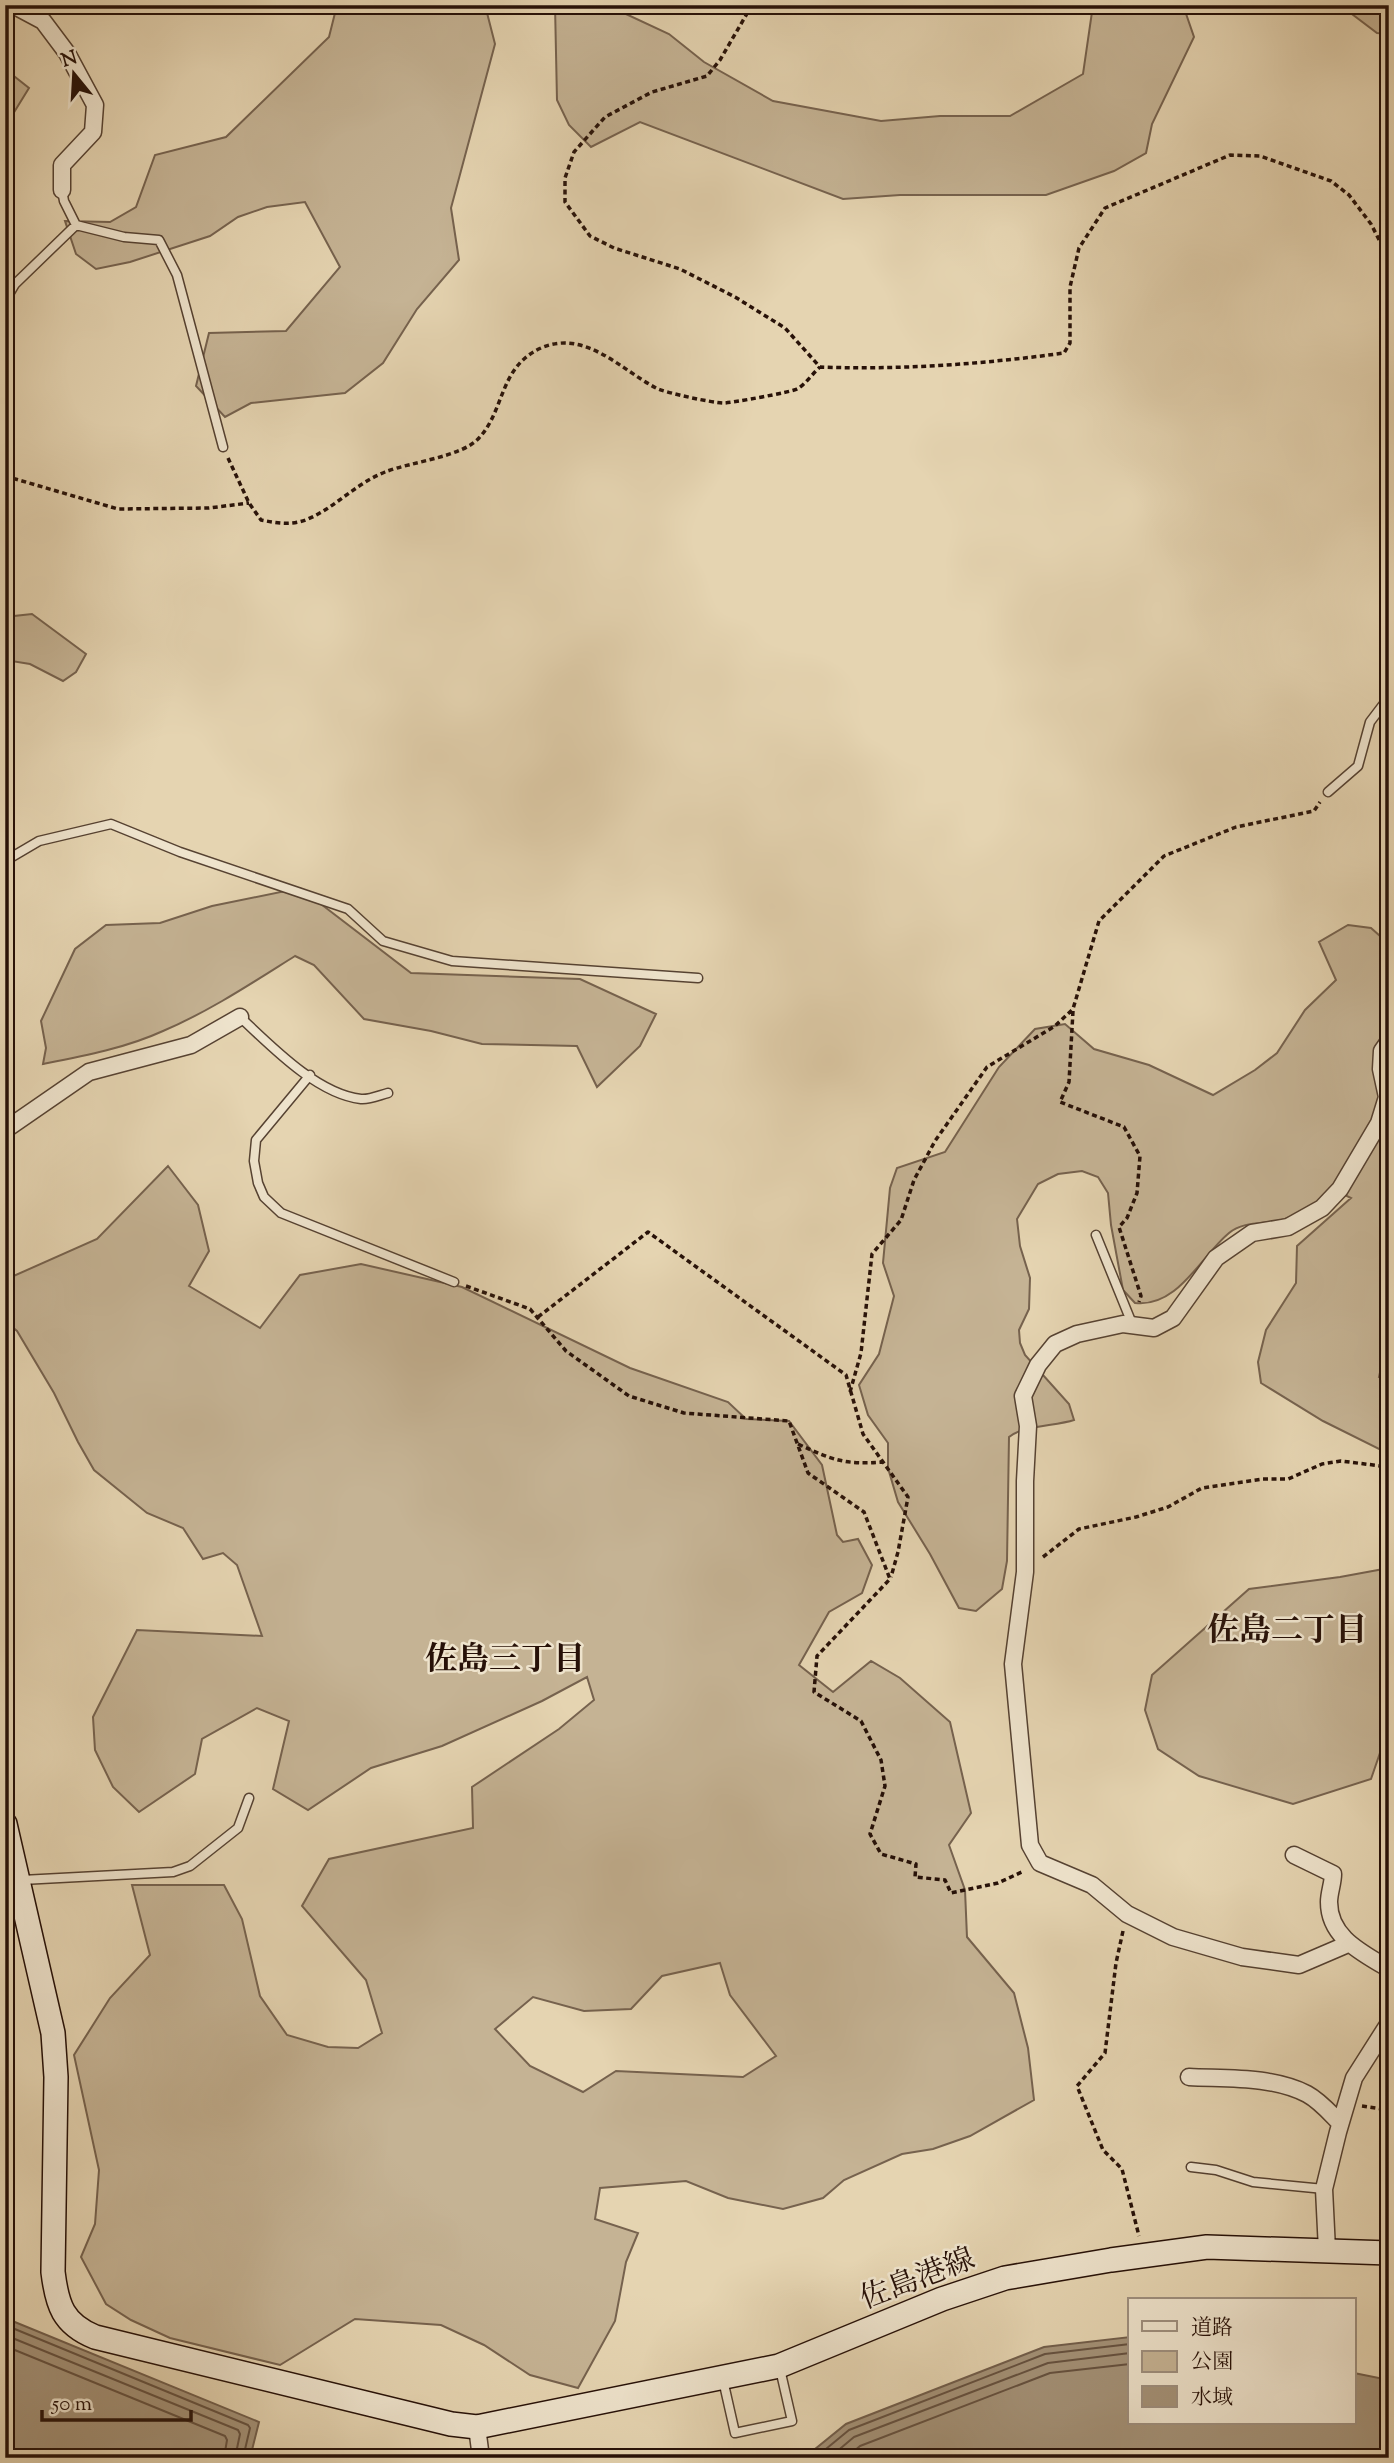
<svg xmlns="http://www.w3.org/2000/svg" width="1394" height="2463" font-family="'Sorts Mill Goudy','Noto Serif JP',serif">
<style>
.green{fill:#c5b394;stroke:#76624e;stroke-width:2;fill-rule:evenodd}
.water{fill:#a49278;stroke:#725e4b;stroke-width:2}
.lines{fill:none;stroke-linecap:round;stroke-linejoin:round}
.shore{stroke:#665240;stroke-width:2}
.lane-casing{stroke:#564232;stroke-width:11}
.street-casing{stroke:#564232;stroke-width:19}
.secondary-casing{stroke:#271108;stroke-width:26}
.path{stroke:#271108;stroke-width:3.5;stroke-dasharray:5 3.5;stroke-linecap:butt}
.lane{stroke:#eee3cc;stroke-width:8}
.street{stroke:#eee3cc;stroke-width:16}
.secondary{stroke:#eee3cc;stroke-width:23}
.labels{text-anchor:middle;stroke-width:5;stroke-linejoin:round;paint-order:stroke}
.street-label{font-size:30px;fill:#271108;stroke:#eee3cc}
.neighbourhood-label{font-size:32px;font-weight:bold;fill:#271108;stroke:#eee3cc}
</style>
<rect width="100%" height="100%" fill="#e5d4b1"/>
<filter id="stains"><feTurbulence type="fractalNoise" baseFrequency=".00286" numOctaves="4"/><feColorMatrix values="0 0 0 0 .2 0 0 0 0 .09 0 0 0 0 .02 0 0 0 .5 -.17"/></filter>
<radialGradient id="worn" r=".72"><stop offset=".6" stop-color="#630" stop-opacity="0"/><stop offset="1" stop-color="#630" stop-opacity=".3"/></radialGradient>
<path class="green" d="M337 5H485L495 44 451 208 459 260 417 309 383 363 345 393 251 403 225 417 196 386 209 333 286 331 340 267 305 202 267 207 238 217 210 236 130 262 96 269 76 254 65 221 110 222 136 207 155 155 226 137 329 37Z
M555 5H576L626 14 669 34 704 62 773 101 881 121 940 116H1010L1083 74 1093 5H1183L1194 37 1152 124 1146 153 1114 171 1046 195H900L843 199 640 122 591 147 569 125 557 100Z
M1340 5H1389V34L1377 33Z
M5 69 29 88 5 127Z
M32 614 86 654 76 672 63 681 30 664 5 660V617Z
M300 888 411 973 580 979 656 1014 640 1046 597 1087 577 1046 482 1044 431 1031 364 1019 314 965 295 956C252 983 210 1011 163 1031 126 1048 84 1056 43 1064L46 1048 41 1021 75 949 106 925 160 923 212 906Z
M1348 925 1371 928 1389 944V1331L1379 1377 1389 1380V1454L1323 1421 1261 1383 1258 1362 1266 1330 1296 1283 1297 1246 1351 1198 1339 1192C1321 1201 1301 1215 1281 1220 1265 1224 1243 1221 1229 1233 1201 1256 1178 1308 1135 1303L1123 1290 1111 1225 1108 1193 1098 1177 1082 1171 1058 1174 1038 1184 1017 1219 1020 1246 1030 1278 1029 1309 1019 1330 1020 1343 1025 1355 1069 1404 1074 1420C1056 1426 1021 1426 1009 1437L1007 1561 1002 1589 976 1611 959 1608 930 1554 898 1502 888 1468V1443L868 1415 859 1385 879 1354 894 1296 883 1263 890 1188 897 1168 945 1152 999 1067 1035 1029 1065 1024 1094 1049 1149 1065 1213 1095 1255 1070 1277 1053 1305 1010 1336 980 1319 942Z
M168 1166 198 1205 209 1251 189 1286 260 1328 300 1275 361 1264 462 1287 630 1368 728 1402 746 1419 789 1421 822 1465 837 1535 843 1542 858 1539 872 1565 862 1593 829 1612 799 1665 833 1692 871 1661 900 1678 950 1722 971 1813 949 1845 965 1890 967 1937 1014 1993 1028 2048 1034 2100 970 2136 933 2149 902 2154 844 2180 823 2198 783 2209 728 2198 686 2181 600 2188 595 2219 638 2233 626 2262 615 2321 578 2388 530 2375 484 2345 441 2325 355 2319 280 2365 170 2338 131 2320 106 2304 81 2257 95 2224 99 2170 74 2055 110 1998 150 1955 132 1885H224L242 1919 260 1996 287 2035 328 2047 358 2048 382 2033 366 1980 302 1906 329 1859 473 1828 472 1787 559 1729 594 1700 587 1677 542 1701 442 1746 371 1768 308 1810 273 1789 289 1721 257 1708 202 1739 195 1774 139 1812 113 1787 95 1750 93 1717 137 1630 262 1636 237 1565 223 1553 203 1559 183 1528 147 1513 94 1470 78 1442 54 1393 17 1331 5 1321V1274L9 1278 97 1239ZM720 1963 730 1995 776 2056 743 2077 616 2071 583 2092 530 2066 495 2029 533 1997 584 2011 631 2009 662 1976Z
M1389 1568V1747L1381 1750 1371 1779 1293 1804 1199 1776 1158 1749 1145 1710 1152 1675 1249 1589 1340 1577Z"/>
<path class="water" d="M5 2318 259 2422 250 2458H5Z
M1130 2337V2423H1354V2373L1389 2380V2458H804L846 2424 1044 2347Z"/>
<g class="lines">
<path class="shore" d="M5 2325 248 2425 250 2428 243 2458
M5 2335 238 2430 240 2434 235 2458
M5 2346 225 2436 227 2440 224 2458
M815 2458 849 2430 1045 2354 1130 2344
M829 2458 854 2437 1048 2363 1130 2353
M846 2458 860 2446 1050 2373 1130 2364"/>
<defs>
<path id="lane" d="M62 190 64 201 76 225 124 237 159 240 177 275 223 447
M5 301 15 284 76 225
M1328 792 1358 766 1370 722 1389 697
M5 861 39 841 111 824 180 852 348 909 383 941 452 961 698 978
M240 1017C271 1046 317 1094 361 1099 369 1100 380 1095 388 1093
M310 1075 256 1140 254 1161 258 1183 264 1197 281 1213 454 1282
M1096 1235 1133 1326
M22 1880 173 1872 190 1866 238 1828 249 1798
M1191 2167 1216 2170 1253 2182 1324 2189
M723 2380 735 2433 792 2421 780 2369"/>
<path id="street" d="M13 5 43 21 67 53 95 105 93 132 62 165V190
M5 1130 89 1072 191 1045 240 1017
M1294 1855 1333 1874C1333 1883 1329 1893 1329 1902 1329 1938 1363 1953 1389 1969
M1348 1944 1299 1965 1242 1957 1173 1937 1127 1914 1092 1885 1040 1863 1030 1845 1013 1664 1025 1572V1481L1028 1426 1023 1396 1038 1365 1055 1344 1077 1334 1123 1324 1154 1328 1173 1318 1216 1258 1252 1233 1288 1227 1322 1208 1340 1189 1379 1123 1387 1097 1381 1069 1382 1051 1389 1041
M1189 2077C1227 2079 1272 2076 1307 2094 1320 2101 1330 2113 1340 2123
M1327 2250 1324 2189 1338 2132 1354 2078 1389 2023
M477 2427 481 2458"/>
<path id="secondary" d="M5 1824 53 2033 56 2077 53 2272C57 2305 63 2324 95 2337L451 2424 477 2427 779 2366 942 2299 1005 2278 1111 2260 1207 2247 1389 2253"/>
</defs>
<use href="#lane" class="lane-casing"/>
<use href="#street" class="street-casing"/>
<use href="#secondary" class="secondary-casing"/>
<path class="path" d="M752 5 720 60 707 76 652 92 605 117 574 152 565 178V202L590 236 614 248 680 269 735 297 785 328 820 367C901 370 984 364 1064 353L1070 343V287L1079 248 1105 208 1230 155 1260 156 1331 181 1349 195 1371 224 1389 259
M228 458 249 503 261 520C277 523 292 526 308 519 336 507 355 484 385 472 410 462 462 457 479 438 505 410 499 367 541 348 585 329 620 369 656 388 666 393 713 403 724 403 731 403 792 392 797 389 805 385 813 373 820 367
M5 476 118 509 209 508 249 503
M1073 1011 1069 1082 1060 1102 1124 1127 1140 1156 1137 1193 1127 1218 1119 1227 1141 1296 1139 1302
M466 1286 530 1309 566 1351 629 1396 684 1413 789 1421 808 1473 864 1512 890 1579 817 1656 814 1692 861 1721 881 1760 885 1786 870 1834 881 1854 916 1864 915 1877 945 1880 951 1893 998 1883 1024 1871
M538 1317 648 1232 846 1375 863 1434 908 1497 898 1552 891 1577
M850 1392 861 1353 872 1254 901 1220 914 1180 935 1141 987 1067 1055 1026 1073 1009 1099 921 1164 856 1236 827 1314 811 1320 802
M798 1444C832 1460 845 1465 883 1462
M1043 1557 1079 1529 1136 1517 1168 1507 1202 1488 1263 1479H1288L1322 1464 1341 1461 1389 1467
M1123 1931 1116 1963 1105 2053 1077 2086 1103 2150 1122 2169 1139 2236
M1362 2106 1389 2110"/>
<use href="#lane" class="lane"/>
<use href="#street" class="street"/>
<use href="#secondary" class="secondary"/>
</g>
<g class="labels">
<g class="street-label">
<text transform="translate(917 2278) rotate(-21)" y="10">佐島港線</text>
</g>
<g class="neighbourhood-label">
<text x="1287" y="1640">佐島二丁目</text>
<text x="505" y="1669">佐島三丁目</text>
</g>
</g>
<rect width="1394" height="2463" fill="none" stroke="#e5d4b1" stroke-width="28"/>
<rect x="7" y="7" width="1380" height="2449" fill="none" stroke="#271108" stroke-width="3.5"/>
<rect x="14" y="14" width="1366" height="2435" fill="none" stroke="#271108" stroke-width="2"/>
<rect x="1128" y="2298" width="228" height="126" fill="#eee3cc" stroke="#9e8f7e" stroke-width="2"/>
<rect x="1142" y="2321" width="35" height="10" fill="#eee3cc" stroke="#9e8f7e" stroke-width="2"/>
<text x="1191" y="2334" font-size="21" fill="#271108">道路</text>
<rect x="1142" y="2351" width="35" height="21" fill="#c5b394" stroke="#9e8f7e" stroke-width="2"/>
<text x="1191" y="2368" font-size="21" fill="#271108">公園</text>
<rect x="1142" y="2386" width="35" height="21" fill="#a49278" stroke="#9e8f7e" stroke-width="2"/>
<text x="1191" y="2404" font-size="21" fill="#271108">水域</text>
<g transform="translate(74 74) rotate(342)" stroke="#eee3cc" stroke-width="5" paint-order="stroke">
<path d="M0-5L12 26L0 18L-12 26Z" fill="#271108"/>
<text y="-10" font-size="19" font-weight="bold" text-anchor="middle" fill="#271108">N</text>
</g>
<path d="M42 2410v10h149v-10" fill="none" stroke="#271108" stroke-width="3.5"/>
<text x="52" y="2410" font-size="21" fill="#271108" stroke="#eee3cc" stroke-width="5" paint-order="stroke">50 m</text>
<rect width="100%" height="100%" filter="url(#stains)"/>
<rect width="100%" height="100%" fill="url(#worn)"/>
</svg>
